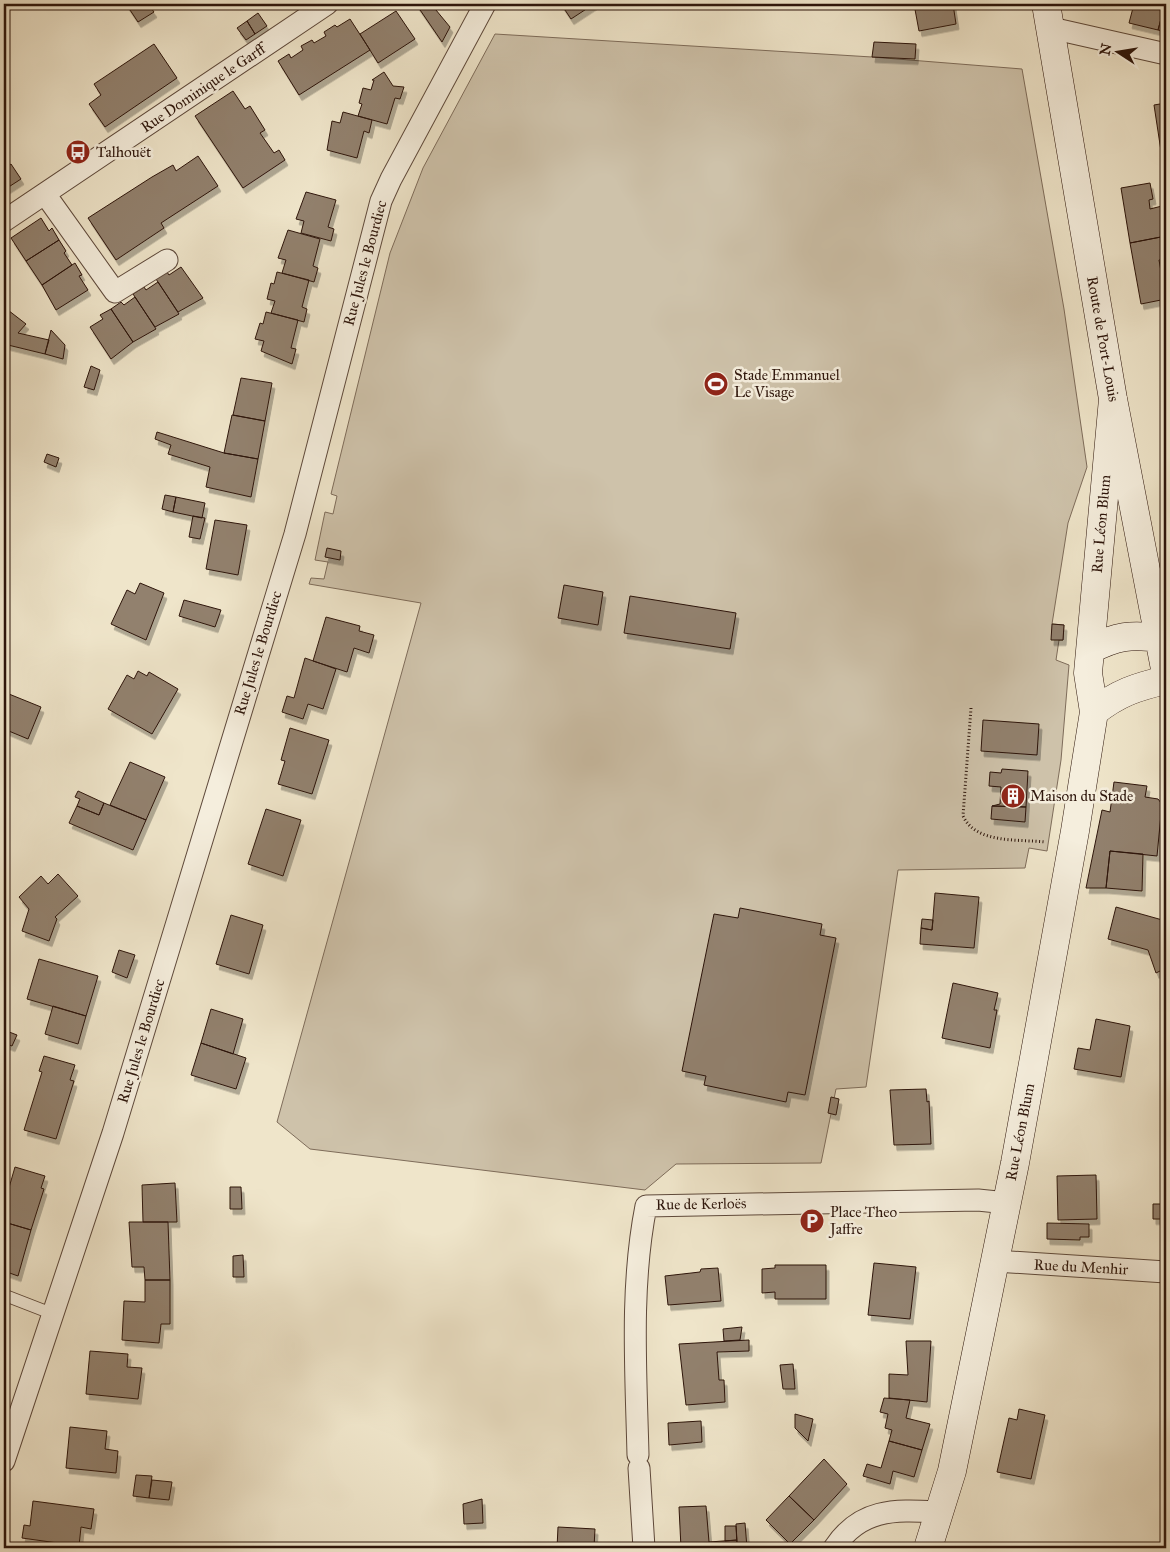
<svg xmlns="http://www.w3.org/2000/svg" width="1170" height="1552" font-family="'IM FELL Great Primer',serif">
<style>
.green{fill:#cec2aa;stroke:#7e6c5a}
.building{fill:#92816e;stroke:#2d150b;filter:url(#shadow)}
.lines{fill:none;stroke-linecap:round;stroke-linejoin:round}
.lane-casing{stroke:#5e493b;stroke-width:13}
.street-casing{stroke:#5e493b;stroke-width:23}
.secondary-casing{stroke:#2d150b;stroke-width:29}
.path{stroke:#2d150b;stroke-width:3;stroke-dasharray:1 2.5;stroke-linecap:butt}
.lane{stroke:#f5eedd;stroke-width:11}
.street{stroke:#f5eedd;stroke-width:21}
.secondary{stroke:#f5eedd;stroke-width:28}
.labels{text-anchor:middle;stroke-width:5;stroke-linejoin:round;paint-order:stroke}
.street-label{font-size:15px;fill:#2d150b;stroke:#f5eedd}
.poi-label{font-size:15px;fill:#2d150b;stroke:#f5eedd;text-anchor:start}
</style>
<defs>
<filter id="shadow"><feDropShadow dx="3" dy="5.5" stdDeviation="0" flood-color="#0004"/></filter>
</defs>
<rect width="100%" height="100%" fill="#efe5ca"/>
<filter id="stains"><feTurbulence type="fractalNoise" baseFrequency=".004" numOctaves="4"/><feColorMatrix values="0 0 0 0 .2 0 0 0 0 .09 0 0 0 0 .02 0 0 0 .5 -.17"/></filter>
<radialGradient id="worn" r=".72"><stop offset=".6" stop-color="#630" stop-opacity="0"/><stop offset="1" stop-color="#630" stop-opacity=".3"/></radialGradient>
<path class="green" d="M495 34 872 57 1022 69 1064 309 1087 467 1068 523 1052 624 1064 625 1063 640H1059L1056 660 1069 665 1061 760 1047 851 1029 848 1025 868 898 870 866 1087 836 1089 821 1163 676 1164 645 1190 310 1149 277 1122 421 603 309 584 311 578 324 579 328 562 315 560 325 512 333 514 337 496 331 494 390 253 423 168Z"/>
<path class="building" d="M126 4H148L154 12 138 22Z
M416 4H431L450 27 442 42Z
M561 4H594L571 19Z
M914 4H953L956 24 919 31Z
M1134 4H1165L1158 30 1129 23Z
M1165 4H1166V32L1158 30Z
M396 11 415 39 378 63 360 34Z
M258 13 267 26 255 34 247 21Z
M350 19 370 50 299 95 278 61 289 54 291 58 303 50 301 46 312 40 314 43 326 36 324 32 335 25 337 27Z
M247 21 255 34 246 40 237 28Z
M874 42 916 44 915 59 872 57Z
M154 44 177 78 105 127 89 104 101 95 94 84Z
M384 72 393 86 404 87 400 99 395 98 387 124 358 116 362 104 359 103 363 88 371 90 374 80H372Z
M233 91 245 109 250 106 265 130 260 133 274 153 279 150 285 160 243 188 195 116Z
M1166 103V150L1161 151 1154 105Z
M343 112 372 120 369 133 364 131 357 158 327 150 332 121 340 123Z
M198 156 218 186 161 223 164 228 116 260 88 218 152 177 173 165 176 171Z
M11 164 21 179 4 190V169Z
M1150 183 1153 199 1149 200 1150 209 1166 205V236L1130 243 1121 188Z
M306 192 336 200 328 227 334 229 331 241 301 233 304 221 296 219Z
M41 218 49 231 52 228 59 240 26 261 11 238Z
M288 230 320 239 313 266 318 268 314 282 282 273 286 260 278 258Z
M1166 236V259L1159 260 1166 299 1141 304 1130 243Z
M59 240 66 251 64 253 72 265 42 285 26 261Z
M75 263 82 275 79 276 88 290 56 310 42 285Z
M181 267 203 298 178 312 156 279 167 272 169 275Z
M277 272 309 280 302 307 307 309 304 322 271 313 275 301 267 299 271 283 274 284Z
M158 282 179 314 155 327 133 294 144 287 146 290Z
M135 297 156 329 133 342 111 309 121 302 124 305Z
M4 307 26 324 18 333 49 340 45 354 8 345 4 342Z
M111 309 133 342 111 359 90 327 103 319 100 315Z
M266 312 298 320 291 348 296 349 292 364 261 351 264 341 255 339 260 323 263 324Z
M51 330 65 345 63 359 45 354Z
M91 366 100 370 94 390 84 387Z
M241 378 272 383 265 421 233 415Z
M232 415 265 421 258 459 224 453Z
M157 432 224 453 258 459 251 497 206 487 210 467 168 454 171 445 155 439Z
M47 454 59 458 56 467 44 462Z
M165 495 176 497 173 512 162 509Z
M176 497 205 503 202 518 173 512Z
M193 516 205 518 200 539 189 537Z
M215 520 247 525 238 575 206 569Z
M327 548 341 551 340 560 325 557Z
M140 583 164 593 146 640 111 624 127 590 135 594Z
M564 585 603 592 598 625 558 618Z
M630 596 736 613 730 649 624 633Z
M184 600 221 610 215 627 179 616Z
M326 617 360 626 359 631 374 635 369 653 354 648 347 672 313 661Z
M1052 624 1064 625 1063 640H1051Z
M305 658 336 669 323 709 308 704 303 719 282 712 287 696 294 698Z
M138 671 147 676 149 672 178 689 152 734 108 709 127 675 134 679Z
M4 692 41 707 28 739 4 729Z
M983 720 1039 724 1037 755 981 751Z
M290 728 329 740 312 794 278 784 285 761 281 760Z
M130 762 165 777 146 820 110 805Z
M1002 769 1028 771 1026 807 992 806 1000 804 1001 787 989 786 990 772 1001 773Z
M1114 782 1147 786 1145 797 1158 799 1162 804 1157 856 1110 851 1106 888H1086L1102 810 1110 812Z
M78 791 104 803 99 815 77 806 80 799 75 797Z
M104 803 146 820 133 850 69 823 77 806 99 815Z
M992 806 1026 807 1025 822 991 819Z
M266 809 301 820 283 876 248 864Z
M1110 851 1143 854 1142 891 1106 888Z
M58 874 78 896 55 917 57 919 49 941 22 931 29 909 19 897 41 876 48 884Z
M935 893 979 897 974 948 920 944 921 928 932 930Z
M1116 907 1166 921V968L1156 973 1148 950 1108 939Z
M740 908 822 924 820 935 836 938 805 1095 788 1092 786 1102 704 1085 706 1076 682 1071 714 914 738 918Z
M231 915 263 925 249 974 216 964Z
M922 919 933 920 932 930 921 928Z
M119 950 135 955 127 978 112 972Z
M39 959 98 976 86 1016 27 999Z
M953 983 998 993 994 1010H997L990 1048 942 1038Z
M53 1006 86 1016 78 1044 45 1034Z
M211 1009 243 1019 233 1054 201 1043Z
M1096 1019 1130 1026 1121 1077 1074 1069 1078 1048 1090 1050Z
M4 1030 17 1035 12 1046 4 1043Z
M201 1043 246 1058 236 1089 191 1075Z
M44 1056 75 1065 70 1080 74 1081 56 1139 24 1130 42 1072 39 1071Z
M926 1089 927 1102 929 1101 931 1144 894 1145 890 1090Z
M831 1097 839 1099 836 1115 828 1113Z
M15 1167 45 1176 41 1188 44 1189 31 1230 4 1222V1197L6 1198Z
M1096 1175 1097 1219 1058 1220 1057 1176Z
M175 1183 177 1222H143L142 1185Z
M230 1187H241L242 1209H230Z
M1153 1204H1166V1219H1153Z
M4 1222 31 1230 18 1276 4 1271Z
M129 1222H168L170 1280H145L144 1267H132Z
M1047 1223 1089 1224V1237H1080V1240L1047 1239Z
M243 1255 244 1277H233V1256Z
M874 1263 916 1267 910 1319 868 1315Z
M775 1265H826V1299H775V1292L762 1293V1269L775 1268Z
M718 1268 721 1301 668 1305 665 1276 700 1272 701 1269Z
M145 1280H170V1324H161L159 1343 122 1340 124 1301 145 1302Z
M742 1327 740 1340 724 1341 723 1329Z
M749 1340V1351L717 1352 719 1380H724L725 1402 686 1405 679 1344Z
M906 1341H931L927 1402 889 1398V1374L908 1375Z
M90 1351 128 1354 127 1367 142 1368 138 1399 86 1394Z
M793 1364 795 1389H783L780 1365Z
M884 1398 910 1400 906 1418 930 1424 922 1450 889 1441 892 1430 885 1428 888 1414 880 1412Z
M1019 1409 1045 1415 1031 1479 997 1472 1009 1418 1017 1420Z
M795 1414 813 1419 808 1441 795 1428Z
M701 1421 702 1442 669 1445 668 1423Z
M70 1427 107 1431 105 1449 118 1451 116 1473 66 1468Z
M889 1441 922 1450 914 1477 893 1471 890 1484 863 1476 867 1464 881 1468Z
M824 1459 847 1484 814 1520 789 1496Z
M136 1475 152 1476 149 1498 133 1496Z
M152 1480 172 1482 169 1500 149 1498Z
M789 1496 814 1520 790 1544 766 1520Z
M482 1499 483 1523 464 1524 463 1504Z
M33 1501 94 1509 91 1529 81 1527 79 1546 22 1538 24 1525 30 1526Z
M706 1506 709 1542 737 1540V1548H681L679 1507Z
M745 1523 747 1548H737L736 1524Z
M725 1526H736L737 1540 725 1541Z
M558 1527 595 1529 594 1547 557 1548Z"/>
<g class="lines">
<defs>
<path id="lane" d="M4 1295 53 1314"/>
<path id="street" d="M1051 28 1166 54
M45 194 115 292 167 260
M4 221 327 4
M995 1261 1166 1272
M638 1455C636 1372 630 1287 646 1206L978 1200 1007 1203
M4 1461 113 1133 295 534 381 201 391 179 485 4
M639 1468 644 1548
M834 1548C861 1507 896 1510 940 1512"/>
<path id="secondary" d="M1046 4 1113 399 1166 674
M1091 649C1117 636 1131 634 1159 638
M1094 712C1118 693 1136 687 1166 680
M928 1548 952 1471 1015 1163 1075 831 1094 712 1088 673 1113 399"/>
</defs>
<use href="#lane" class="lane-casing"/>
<use href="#street" class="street-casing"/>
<use href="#secondary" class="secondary-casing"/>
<path class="path" d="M971 708 963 816C976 844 1018 839 1045 842"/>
<use href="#lane" class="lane"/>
<use href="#street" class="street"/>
<use href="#secondary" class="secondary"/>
</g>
<defs>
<symbol id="bus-disc" viewBox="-11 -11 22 22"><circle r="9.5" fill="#8f2418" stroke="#f5eedd"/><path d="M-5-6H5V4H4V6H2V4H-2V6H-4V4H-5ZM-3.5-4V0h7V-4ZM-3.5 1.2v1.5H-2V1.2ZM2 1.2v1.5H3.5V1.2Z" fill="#fff"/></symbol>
<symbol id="stadium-disc" viewBox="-11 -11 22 22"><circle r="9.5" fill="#8f2418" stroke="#f5eedd"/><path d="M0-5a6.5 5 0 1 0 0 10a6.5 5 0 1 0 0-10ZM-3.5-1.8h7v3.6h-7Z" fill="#fff"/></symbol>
<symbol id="building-disc" viewBox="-11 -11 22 22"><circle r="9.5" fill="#8f2418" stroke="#f5eedd"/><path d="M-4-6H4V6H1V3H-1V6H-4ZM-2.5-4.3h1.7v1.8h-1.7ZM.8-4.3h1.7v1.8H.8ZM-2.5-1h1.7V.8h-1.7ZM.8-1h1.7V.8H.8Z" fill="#fff"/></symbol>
<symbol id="parking-disc" viewBox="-11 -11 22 22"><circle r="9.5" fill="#8f2418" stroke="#f5eedd"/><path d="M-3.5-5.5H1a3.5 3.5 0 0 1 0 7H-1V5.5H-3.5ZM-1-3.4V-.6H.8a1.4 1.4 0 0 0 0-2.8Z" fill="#fff"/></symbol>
</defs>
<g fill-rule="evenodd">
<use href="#bus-disc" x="64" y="138" width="28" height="28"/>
<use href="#stadium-disc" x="702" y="370" width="28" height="28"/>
<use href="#building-disc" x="999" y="782" width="28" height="28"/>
<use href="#parking-disc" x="798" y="1207" width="28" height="28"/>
</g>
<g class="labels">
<g class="street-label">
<text transform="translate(203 88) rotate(-34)" y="5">Rue Dominique le Garff</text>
<text transform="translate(365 263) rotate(-75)" y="5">Rue Jules le Bourdiec</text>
<text transform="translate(1103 339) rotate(80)" y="5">Route de Port-Louis</text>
<text transform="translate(1101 524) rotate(-85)" y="5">Rue Léon Blum</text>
<text transform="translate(258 653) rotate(-73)" y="5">Rue Jules le Bourdiec</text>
<text transform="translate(141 1041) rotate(-73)" y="5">Rue Jules le Bourdiec</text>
<text transform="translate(1020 1132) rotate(-79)" y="5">Rue Léon Blum</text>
<text transform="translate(701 1204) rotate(-1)" y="5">Rue de Kerloës</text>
<text transform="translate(1081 1267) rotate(3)" y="5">Rue du Menhir</text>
</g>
<g class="poi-label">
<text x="96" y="157">Talhouët</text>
<text x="734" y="380">Stade Emmanuel<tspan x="734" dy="17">Le Visage</tspan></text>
<text x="1030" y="801">Maison du Stade</text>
<text x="830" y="1217">Place Theo<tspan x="830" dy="17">Jaffre</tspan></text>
</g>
</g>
<rect width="1170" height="1552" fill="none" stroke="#efe5ca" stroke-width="20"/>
<rect x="5" y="5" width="1160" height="1542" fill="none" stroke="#2d150b" stroke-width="2.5"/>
<rect x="10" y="10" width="1150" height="1532" fill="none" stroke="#2d150b"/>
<g transform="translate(1118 52) rotate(282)" stroke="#f5eedd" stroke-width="4" paint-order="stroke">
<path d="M0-4L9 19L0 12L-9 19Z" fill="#2d150b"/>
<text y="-8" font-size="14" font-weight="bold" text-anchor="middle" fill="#2d150b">N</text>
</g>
<rect width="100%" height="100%" filter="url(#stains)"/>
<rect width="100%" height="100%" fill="url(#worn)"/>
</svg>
